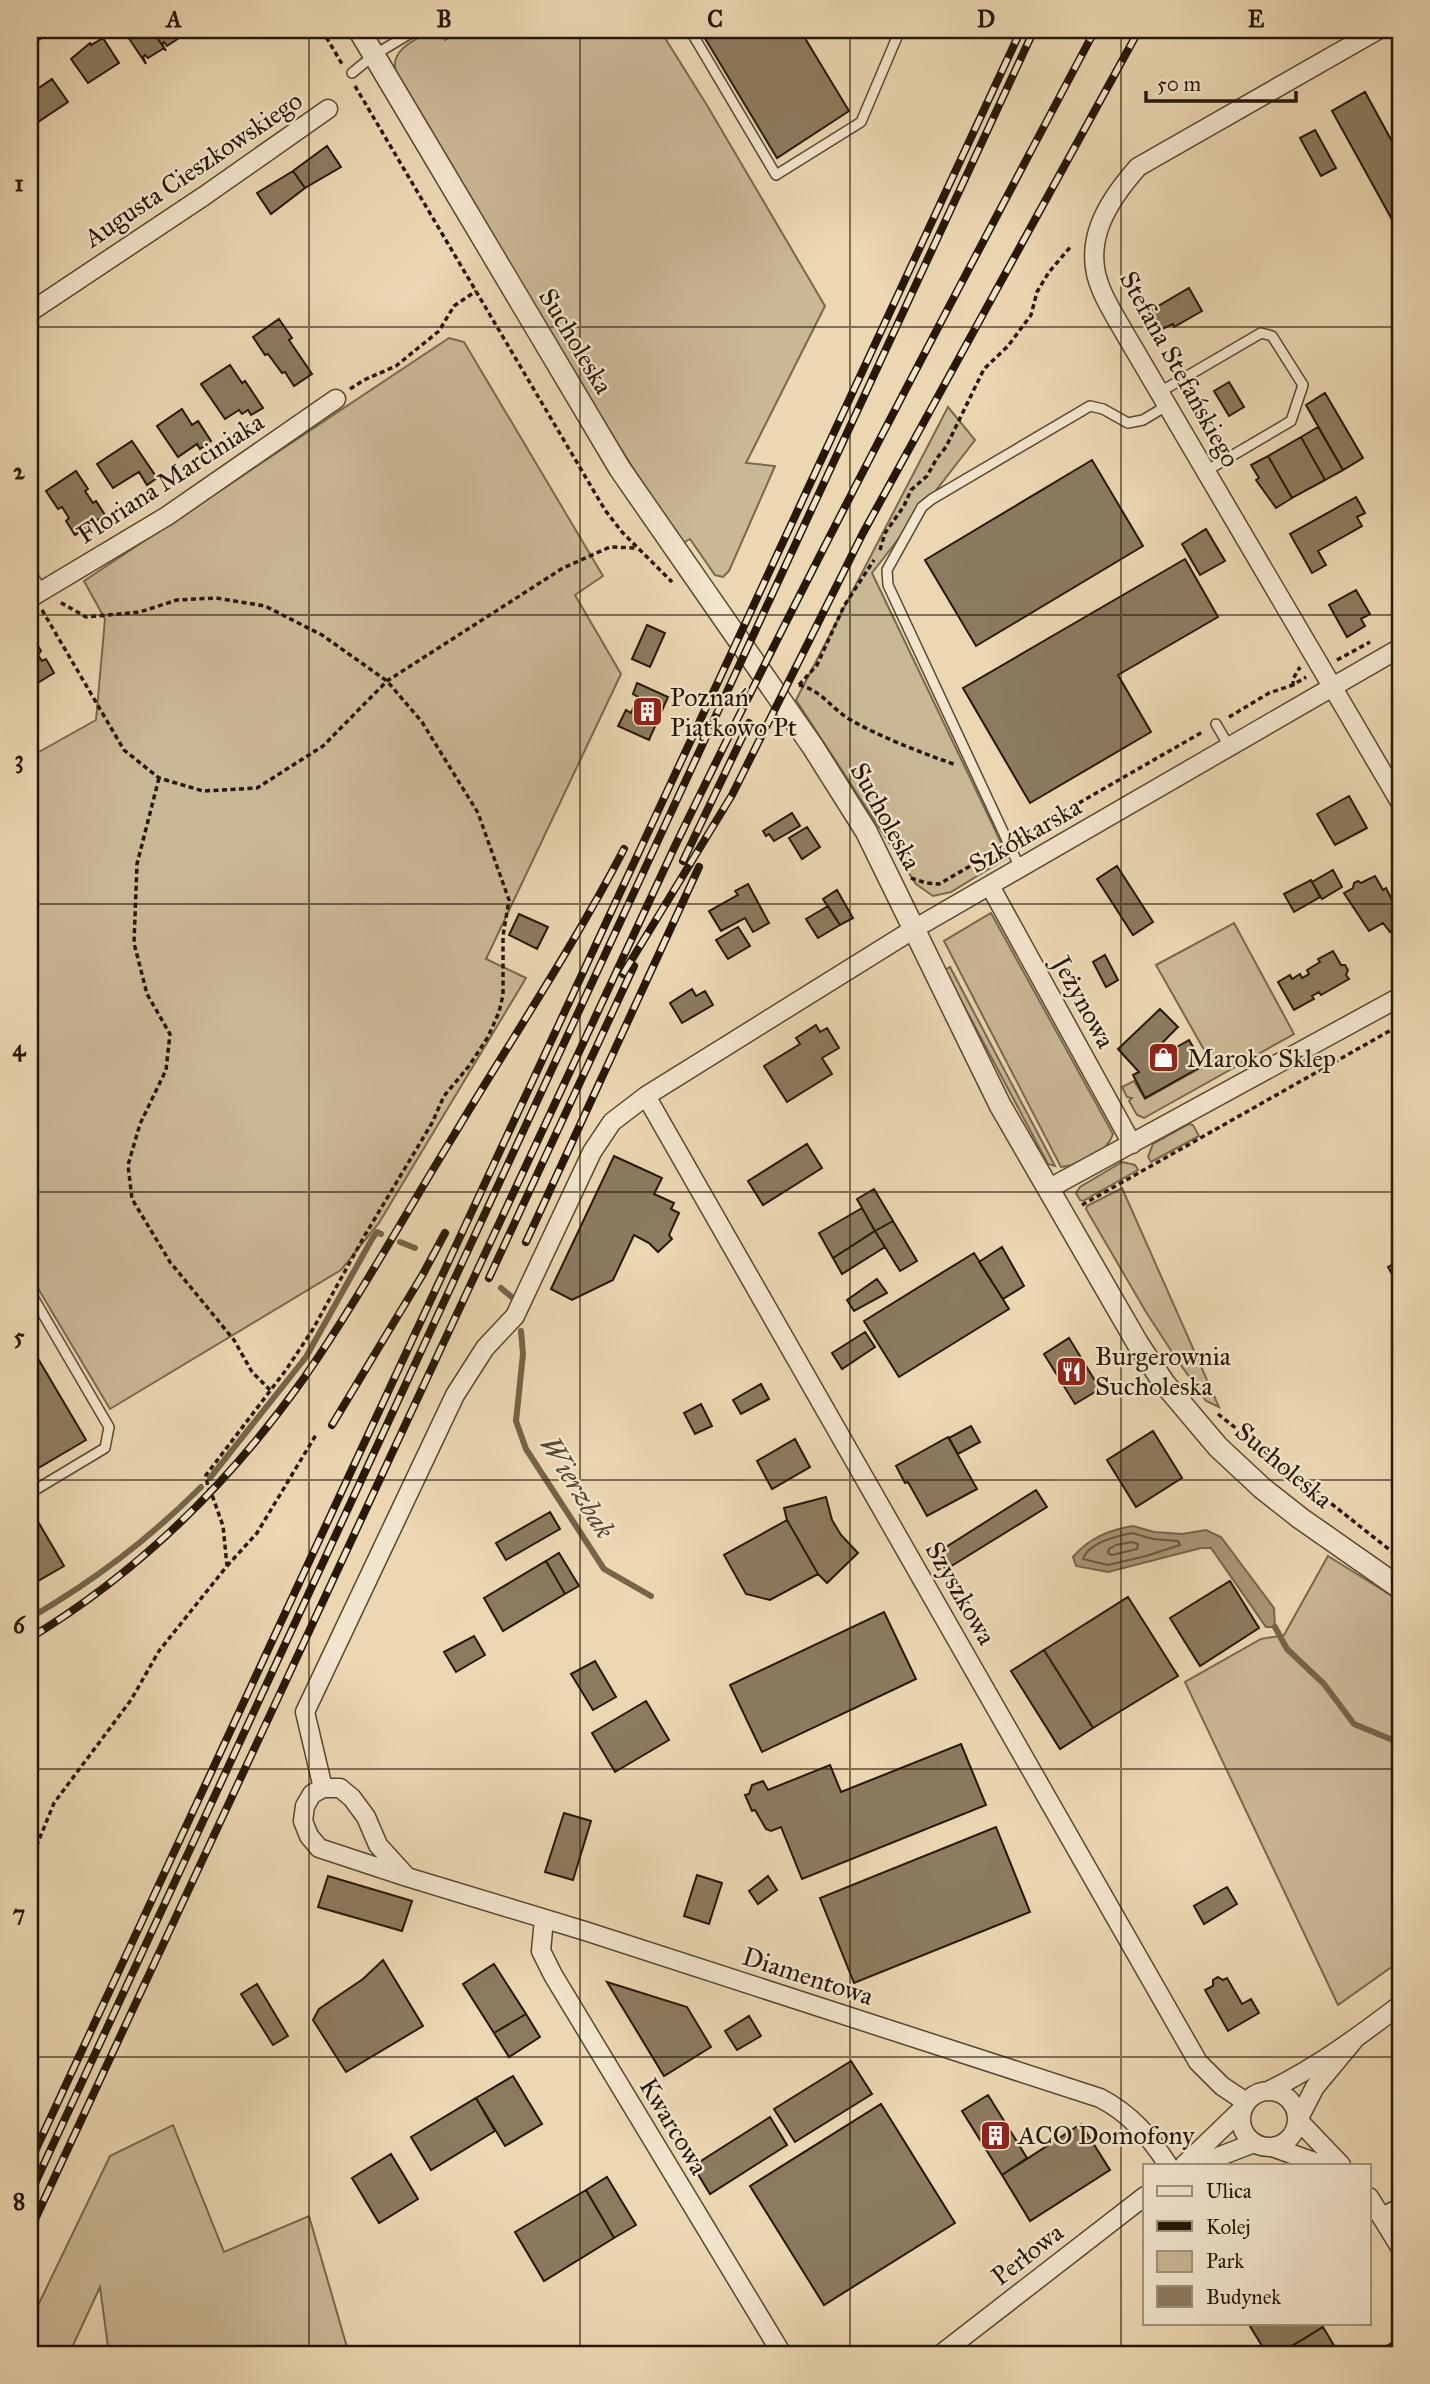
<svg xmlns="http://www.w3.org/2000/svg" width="1430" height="2384" font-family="'IM FELL Great Primer',serif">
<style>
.green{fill:#cab795;stroke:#78684d;stroke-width:2}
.water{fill:#a89677;stroke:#746449;stroke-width:2}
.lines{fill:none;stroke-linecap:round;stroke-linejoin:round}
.shore{stroke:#67573e;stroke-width:2}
.stream{stroke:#746449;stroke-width:6}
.building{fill:#8c7b5f;stroke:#261805;stroke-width:2}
.service-casing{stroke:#574830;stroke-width:12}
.minor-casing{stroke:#574830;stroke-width:21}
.tertiary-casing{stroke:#574830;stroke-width:24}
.path{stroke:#261805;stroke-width:3.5;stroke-dasharray:5 3.5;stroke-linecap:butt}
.service{stroke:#f2e5cd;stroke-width:9}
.minor{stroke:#f2e5cd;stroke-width:18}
.tertiary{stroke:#f2e5cd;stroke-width:21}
.rail-casing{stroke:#261805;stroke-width:8}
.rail{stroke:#f2e5cd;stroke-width:5;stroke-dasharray:16;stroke-linecap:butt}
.grid{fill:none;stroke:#261805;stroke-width:2;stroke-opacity:0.55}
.labels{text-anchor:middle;stroke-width:5;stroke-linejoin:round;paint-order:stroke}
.street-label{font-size:26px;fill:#261805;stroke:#f2e5cd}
.poi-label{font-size:26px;fill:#261805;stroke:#f2e5cd;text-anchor:start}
.water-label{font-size:28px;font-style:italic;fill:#5a4a33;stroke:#f2e5cd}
.neatline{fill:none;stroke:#261805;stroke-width:2.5}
.grid-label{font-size:23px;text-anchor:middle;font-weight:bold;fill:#261805}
</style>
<rect width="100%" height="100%" fill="#ebd7b2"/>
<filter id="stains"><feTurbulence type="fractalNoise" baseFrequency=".00286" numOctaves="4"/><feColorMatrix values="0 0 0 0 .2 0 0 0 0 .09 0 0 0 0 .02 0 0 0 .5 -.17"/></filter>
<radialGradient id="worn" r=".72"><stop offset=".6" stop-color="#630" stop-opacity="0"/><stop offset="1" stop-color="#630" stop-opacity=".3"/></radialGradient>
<path class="green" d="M433 30H439L445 40 457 33 456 30H660L708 107 825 306 746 463 775 466 729 571 723 577 715 575 690 539 683 543C578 391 490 229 396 72 389 49 417 39 433 30Z
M449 338 464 342 603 576 575 595 621 674 486 959 526 978 379 1223 341 1270 110 1409 30 1275V757L96 720 105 619 84 581Z
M948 407 975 440 872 573 1008 857 951 892 933 896 916 884 796 700Z
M991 913 1113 1134C1107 1153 1080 1165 1061 1167L944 941Z
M1234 923 1294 1034 1144 1118 1137 1115 1129 1101 1132 1098 1127 1097 1122 1087 1134 1081 1145 1099 1211 1062 1156 965Z
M950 967 1055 1166 1048 1164 945 970Z
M1189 1124 1193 1125 1199 1136 1151 1162 1148 1157 1153 1144Z
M1122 1162 1135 1165 1138 1170 1083 1201 1080 1200 1076 1193 1080 1187Z
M1122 1188 1219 1407 1206 1401 1176 1358 1146 1312 1086 1209 1087 1206Z
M1328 1556 1400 1601V1961L1338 2005 1185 1682 1261 1639 1284 1635Z
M173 2125 224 2252 309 2216 349 2354H109L100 2287 69 2354H30V2322L110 2156Z"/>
<path class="water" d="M1133 1526 1154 1532 1182 1534 1206 1530 1221 1537 1274 1608 1275 1627H1266L1211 1548H1201L1108 1572 1076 1566 1073 1557C1089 1538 1109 1530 1133 1526Z"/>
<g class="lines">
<path class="shore" d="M1132 1533 1153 1539 1178 1541 1180 1545 1146 1556 1108 1565 1083 1559C1088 1543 1117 1536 1132 1533Z
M1132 1542 1138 1544 1137 1549 1112 1555 1108 1553 1109 1549 1116 1545Z"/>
<path class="stream" d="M400 1242 415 1248
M501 1288 514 1299
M521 1331 523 1354 516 1421 526 1449 604 1569 651 1596
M210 1478 306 1357 372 1239 377 1232 381 1234
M30 1618C95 1580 148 1540 201 1487
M1275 1627 1287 1649 1324 1684 1354 1724 1400 1743"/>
</g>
<path class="building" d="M126 30H152L164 48 148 58 145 55 143 57 146 64 124 31Z
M152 30H178L182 36 167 46 164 42 162 44 166 51Z
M700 30H800L849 111 777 158Z
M103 38 119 63 88 83 71 59 90 43 91 45Z
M52 79 68 102 32 126 30 122V94Z
M1365 92 1400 156V234L1332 111Z
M1315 130 1336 168 1321 176 1300 138Z
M327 146 341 167 305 188 293 171Z
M293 171 305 188 271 214 257 193Z
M1189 288 1202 311 1174 327 1173 324 1160 330 1150 311Z
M279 319 292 338 289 340 312 374 294 386 285 372 282 373 268 354 265 355 253 337Z
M230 365 242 383 245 381 263 408 251 415 248 410 242 414 239 410 225 419 201 384Z
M1229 382 1244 407 1229 416 1214 391Z
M1325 393 1363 458 1343 470 1306 405Z
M182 409 192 425 198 421 211 441 200 449 197 444 178 457 157 426Z
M1318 427 1343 470 1325 480 1301 437Z
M1301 437 1325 480 1292 498 1268 456Z
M132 441 157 478 147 485 139 472 113 488 97 464Z
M1268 456 1292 498 1276 508 1256 480 1259 478 1251 465Z
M1092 460 1143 546 976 646 925 560Z
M76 471 88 489 85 491 93 503 96 501 105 515 75 535 66 521 69 518 62 507 58 509 46 491Z
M1356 497 1365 513 1357 517 1362 526 1318 551 1326 565 1312 573 1290 534Z
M1206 529 1225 561 1200 575 1182 544Z
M1185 559 1218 617 1118 675 1151 732 1030 803 963 688Z
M1356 590 1370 614 1361 619 1365 626 1347 637 1329 605Z
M647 625 665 633 650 667 632 659Z
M33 637 41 651 38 655 42 661 46 659 54 673 31 687 30 639Z
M637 683 668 697 649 740 618 726 626 710 631 713 638 697 633 694Z
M1349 796 1367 828 1335 845 1317 814Z
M792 813 800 826 774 841 769 834 766 836 763 831Z
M807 827 820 847 802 859 789 838Z
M1117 866 1153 922 1133 935 1097 879Z
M1333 870 1342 887 1322 899 1312 882Z
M1375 876 1383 890 1386 888 1391 898 1400 892V923L1390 932 1383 923 1369 931 1344 893 1353 888 1354 883 1358 881 1361 883Z
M1311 880 1320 897 1294 912 1284 894Z
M748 884 769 923 753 932 745 918 721 931 709 911 738 895 735 891Z
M837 890 853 918 840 925 823 899Z
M828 906 840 925 818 938 806 919Z
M519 914 548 927 537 949 509 935Z
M738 927 750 946 728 959 716 940Z
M1333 951 1341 965H1345L1348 970 1346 975 1349 979 1321 995 1319 992 1312 996 1314 999 1294 1010 1278 982 1290 975 1292 979 1300 974 1302 978 1309 974 1307 970 1320 962 1318 959Z
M1105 955 1118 980 1106 987 1093 962Z
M692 989 696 996 705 991 713 1005 682 1023 670 1003Z
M1160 1009 1178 1027 1163 1042 1168 1052 1189 1040 1204 1065 1145 1098 1133 1075 1139 1072 1118 1049Z
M816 1025 820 1032 827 1028 839 1048 822 1058 832 1074 787 1102 764 1066 800 1044 796 1038Z
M807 1144 822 1168 763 1205 748 1181Z
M614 1156 662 1178 654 1194 674 1203 671 1209 679 1213 669 1235 672 1239 658 1252 649 1243 634 1235 613 1280 572 1300 551 1289Z
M874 1189 893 1221 875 1231 857 1199Z
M862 1208 875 1231 833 1258 819 1233Z
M893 1221 917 1261 900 1271 875 1231Z
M875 1231 885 1247 842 1274 833 1258Z
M1002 1247 1024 1286 1003 1299 979 1262Z
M974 1253 1009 1309 899 1377 864 1321Z
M1400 1260V1288L1388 1267Z
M877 1279 887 1293 854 1311 847 1300Z
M865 1332 875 1347 842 1369 832 1353Z
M1069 1338 1100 1389 1075 1404 1044 1354Z
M30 1345 86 1440 30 1473Z
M761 1384 769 1399 741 1414 733 1400Z
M701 1404 712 1426 695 1434 684 1413Z
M971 1426 980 1442 958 1454 949 1438Z
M1153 1431 1182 1478 1136 1507 1107 1460Z
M948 1437 977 1489 927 1516 908 1482 905 1483 896 1466Z
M795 1439 810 1467 772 1489 757 1461Z
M1036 1490 1047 1507 945 1570 935 1554Z
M826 1497 832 1520 841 1535 858 1553 827 1583 818 1574 787 1520 784 1508Z
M550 1512 560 1529 506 1560 496 1543Z
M33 1513 64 1566 38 1581 30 1566V1515Z
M787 1520 818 1574 770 1600 746 1594 724 1555Z
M559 1553 579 1586 565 1594 546 1561Z
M546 1561 565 1594 503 1631 484 1598Z
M1230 1581 1259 1628 1200 1666 1170 1618Z
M1128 1597 1178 1676 1093 1728 1044 1650Z
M884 1612 916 1679 762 1752 730 1685Z
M474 1636 485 1655 456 1672 444 1652Z
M1044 1650 1093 1728 1060 1749 1011 1671Z
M595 1661 616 1697 593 1710 571 1674Z
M646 1701 669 1740 615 1772 592 1733Z
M961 1744 986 1805 802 1879 781 1827 771 1831 766 1829 755 1810 752 1811 745 1795 749 1794 752 1785 763 1781 768 1790 830 1765 841 1792Z
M564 1813 591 1821 573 1880 545 1872Z
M996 1827 1030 1912 854 1983 820 1898Z
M697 1875 722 1883 709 1924 684 1916Z
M328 1876 412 1901 402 1931 318 1907Z
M768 1876 777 1890 758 1904 749 1891Z
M1227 1887 1237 1904 1204 1924 1194 1906Z
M383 1960 423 2026 346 2072 313 2020 319 2009 363 1979Z
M494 1964 526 2014 494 2033 463 1984Z
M1218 1977 1223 1980 1227 1978 1242 2004 1251 1999 1259 2013 1228 2031 1205 1990 1213 1986V1980Z
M607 1982 687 2007 711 2047 664 2076Z
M257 1984 288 2036 273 2045 241 1994Z
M526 2014 540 2037 509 2057 494 2033Z
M749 2016 761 2036 737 2050 725 2031Z
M851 2061 872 2094 795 2142 774 2109Z
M513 2076 542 2124 505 2146 476 2098Z
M988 2095 1027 2158 1002 2175 962 2111Z
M476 2098 495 2131 431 2170 411 2137Z
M881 2104 955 2223 824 2305 750 2186Z
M770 2117 787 2145 710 2194 693 2166Z
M1081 2124 1110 2170 1030 2221 1002 2175Z
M391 2154 418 2199 379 2223 352 2178Z
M607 2177 636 2225 614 2238 586 2190Z
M586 2190 614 2238 544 2281 515 2232Z
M1248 2323H1320L1323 2327 1279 2354H1267Z
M1323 2327 1339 2354H1279Z
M1400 2338V2354H1373Z"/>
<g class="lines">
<defs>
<path id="service" d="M690 30 776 175 861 122 900 30
M352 73 374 55 416 30
M1160 392 1261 333 1272 336 1303 385 1291 421 1206 471
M30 571 42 591
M1216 724 1230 748
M1020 868 888 585 887 570 922 507 932 499 1090 406 1103 409 1128 423 1143 420 1168 405
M30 1292 109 1427 105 1448 30 1493"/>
<path id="minor" d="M1378 30 1138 167C1108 201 1081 242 1101 289 1107 304 1116 318 1124 332L1400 802
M30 312 204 196 328 109
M30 598 167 516 336 399
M990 886 1132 1144
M646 1096 1198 2062 1222 2086 1246 2102
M1048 1189 1400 997
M323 1788 305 1712 455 1395 485 1348 515 1316 592 1152 612 1122 646 1096 914 929 1400 648
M407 1877 319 1848 309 1836 303 1821 305 1806 312 1794 323 1788H340L352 1798 366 1817 378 1845 407 1877 585 1931 1100 2098C1131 2114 1150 2137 1168 2165
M544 1919 541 1951 553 1975 782 2354
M1270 2090C1317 2067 1358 2037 1400 2005
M1241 2119a28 28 0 1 1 56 0a28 28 0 1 1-56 0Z
M1272 2147 1323 2165
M1184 2165 1241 2110
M1197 2165 1254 2143
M1341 2165 1298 2120 1315 2087 1354 2040
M1369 2197 1400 2247
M1382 2217 1400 2208
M941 2354 1145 2196"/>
<path id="tertiary" d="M359 30 620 469 813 747 866 831 1000 1105 1138 1344 1164 1383 1218 1447 1262 1488 1300 1518 1400 1588"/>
</defs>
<use href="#service" class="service-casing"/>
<use href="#minor" class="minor-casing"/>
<use href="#tertiary" class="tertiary-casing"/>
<path class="path" d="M322 30 342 64
M30 45 52 30
M355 86 605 510 622 532 672 582
M350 389 364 380 396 366 439 331 454 306 476 291
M880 550 885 533 904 506 911 490 927 476 937 458 946 447 984 369 1008 346 1031 315 1037 292 1049 272 1072 245
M42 610 124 750 159 778 203 791 257 788 323 746 387 681 563 568 610 547 637 548
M1337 660 1370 642
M799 685 817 665 844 606 874 560
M799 685C821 690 831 708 849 719 882 738 920 752 956 765
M1293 686V679L1300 667
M1229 717 1269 693 1293 685 1306 677
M159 778 137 864 134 943 147 994 170 1034 166 1070 140 1124 128 1165 132 1199 170 1262 234 1340 252 1372 270 1390
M1020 837 1204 731
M911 878 926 883 939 884 998 850
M1082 1205 1400 1025
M1218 1414 1400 1558
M227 1566 257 1533 317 1433
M30 1862 54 1803 131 1700 159 1651 227 1566 223 1526 211 1492 208 1488 206 1475 286 1370 313 1329 365 1235 432 1123 444 1096 469 1066 488 1037 499 1012 503 995V936L509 900 478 813 422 722 387 681 322 635 265 606 216 598 177 600 140 612 86 617 58 601"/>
<use href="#service" class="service"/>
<use href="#minor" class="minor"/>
<use href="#tertiary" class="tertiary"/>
<defs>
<path id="rail" d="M683 861 749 723
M623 974 732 795 863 533 1139 30
M526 1242 699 867
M489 1278 634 966
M332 1425 423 1274 445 1233
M30 1638C139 1572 231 1481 304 1378 358 1300 404 1216 454 1135 511 1040 573 947 624 849
M30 2162 1021 30
M30 2194 1034 30
M30 2230 675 846C809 570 952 300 1095 30"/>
</defs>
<use href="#rail" class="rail-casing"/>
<use href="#rail" class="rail"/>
</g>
<path class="grid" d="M309 30V2354M580 30V2354M850 30V2354M1121 30V2354M30 327H1400M30 615H1400M30 904H1400M30 1192H1400M30 1480H1400M30 1769H1400M30 2057H1400"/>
<defs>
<symbol id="building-square" viewBox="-11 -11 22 22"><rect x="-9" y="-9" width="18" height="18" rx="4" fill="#8f2418" stroke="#f2e5cd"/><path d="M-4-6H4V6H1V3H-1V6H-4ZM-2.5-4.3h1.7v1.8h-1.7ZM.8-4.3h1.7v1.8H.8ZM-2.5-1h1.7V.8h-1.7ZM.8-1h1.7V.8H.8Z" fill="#fff"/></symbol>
<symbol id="shop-square" viewBox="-11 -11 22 22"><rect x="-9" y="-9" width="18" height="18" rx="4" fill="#8f2418" stroke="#f2e5cd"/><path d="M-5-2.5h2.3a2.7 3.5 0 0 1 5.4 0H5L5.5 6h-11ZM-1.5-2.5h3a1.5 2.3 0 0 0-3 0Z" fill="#fff"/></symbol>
<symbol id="restaurant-square" viewBox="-11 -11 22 22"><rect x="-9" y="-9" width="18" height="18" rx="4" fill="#8f2418" stroke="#f2e5cd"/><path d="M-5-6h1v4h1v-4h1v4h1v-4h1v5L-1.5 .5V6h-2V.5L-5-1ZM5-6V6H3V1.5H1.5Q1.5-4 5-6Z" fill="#fff"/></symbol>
</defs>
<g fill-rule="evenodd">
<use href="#building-square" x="630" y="694" width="35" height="35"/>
<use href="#shop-square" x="1146" y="1040" width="35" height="35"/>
<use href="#restaurant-square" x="1054" y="1354" width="35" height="35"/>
<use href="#building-square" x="978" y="2118" width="35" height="35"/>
</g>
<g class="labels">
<g class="street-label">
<text transform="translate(193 169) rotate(-34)" y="9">Augusta Cieszkowskiego</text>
<text transform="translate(576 341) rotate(59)" y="9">Sucholeska</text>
<text transform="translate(1180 369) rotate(61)" y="9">Stefana Stefańskiego</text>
<text transform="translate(170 478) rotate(-33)" y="9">Floriana Marciniaka</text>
<text transform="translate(886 816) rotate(61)" y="9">Sucholeska</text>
<text transform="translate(1025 835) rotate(-30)" y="9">Szkółkarska</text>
<text transform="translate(1084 1002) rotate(61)" y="9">Jeżynowa</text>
<text transform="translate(1284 1465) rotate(40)" y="9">Sucholeska</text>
<text transform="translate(961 1593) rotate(60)" y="9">Szyszkowa</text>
<text transform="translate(808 1976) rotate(18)" y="9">Diamentowa</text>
<text transform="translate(674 2126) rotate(59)" y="9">Kwarcowa</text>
<text transform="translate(1027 2254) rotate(-38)" y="9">Perłowa</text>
</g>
<g class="poi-label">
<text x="670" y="706">Poznań<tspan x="670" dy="30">Piątkowo Pt</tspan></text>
<text x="1187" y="1067">Maroko Sklep</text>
<text x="1095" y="1365">Burgerownia<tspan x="1095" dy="30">Sucholeska</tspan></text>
<text x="1018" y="2144">ACO Domofony</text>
</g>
<g class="water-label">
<text transform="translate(578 1487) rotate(58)" y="10">Wierzbak</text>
</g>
</g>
<rect width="1430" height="2384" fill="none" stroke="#ebd7b2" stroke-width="77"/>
<rect x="1143" y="2164" width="228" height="161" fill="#f2e5cd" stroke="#a0937d" stroke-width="2"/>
<rect x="1157" y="2186" width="35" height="10" fill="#f2e5cd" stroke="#a0937d" stroke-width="2"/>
<text x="1206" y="2198" font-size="21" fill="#261805">Ulica</text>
<rect x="1157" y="2221" width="35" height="10" fill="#261805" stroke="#a0937d" stroke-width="2"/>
<text x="1206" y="2234" font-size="21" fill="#261805">Kolej</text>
<rect x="1157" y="2251" width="35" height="21" fill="#cab795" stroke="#a0937d" stroke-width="2"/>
<text x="1206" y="2268" font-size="21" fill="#261805">Park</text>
<rect x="1157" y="2286" width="35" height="21" fill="#8c7b5f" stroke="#a0937d" stroke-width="2"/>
<text x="1206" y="2304" font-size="21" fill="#261805">Budynek</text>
<path d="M1146 91v10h150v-10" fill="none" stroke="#261805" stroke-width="3.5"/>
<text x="1157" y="91" font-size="21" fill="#261805" stroke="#f2e5cd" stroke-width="5" paint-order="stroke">50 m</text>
<rect x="38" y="38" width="1354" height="2308" class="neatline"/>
<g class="grid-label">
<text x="174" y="27">A</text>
<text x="444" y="27">B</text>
<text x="715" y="27">C</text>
<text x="986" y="27">D</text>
<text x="1256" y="27">E</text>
<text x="19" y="191">1</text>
<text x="19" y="479">2</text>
<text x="19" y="767">3</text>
<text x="19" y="1056">4</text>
<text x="19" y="1344">5</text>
<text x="19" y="1633">6</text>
<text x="19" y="1921">7</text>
<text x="19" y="2209">8</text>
</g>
<rect width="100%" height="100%" filter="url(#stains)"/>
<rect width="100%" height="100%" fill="url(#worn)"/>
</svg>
